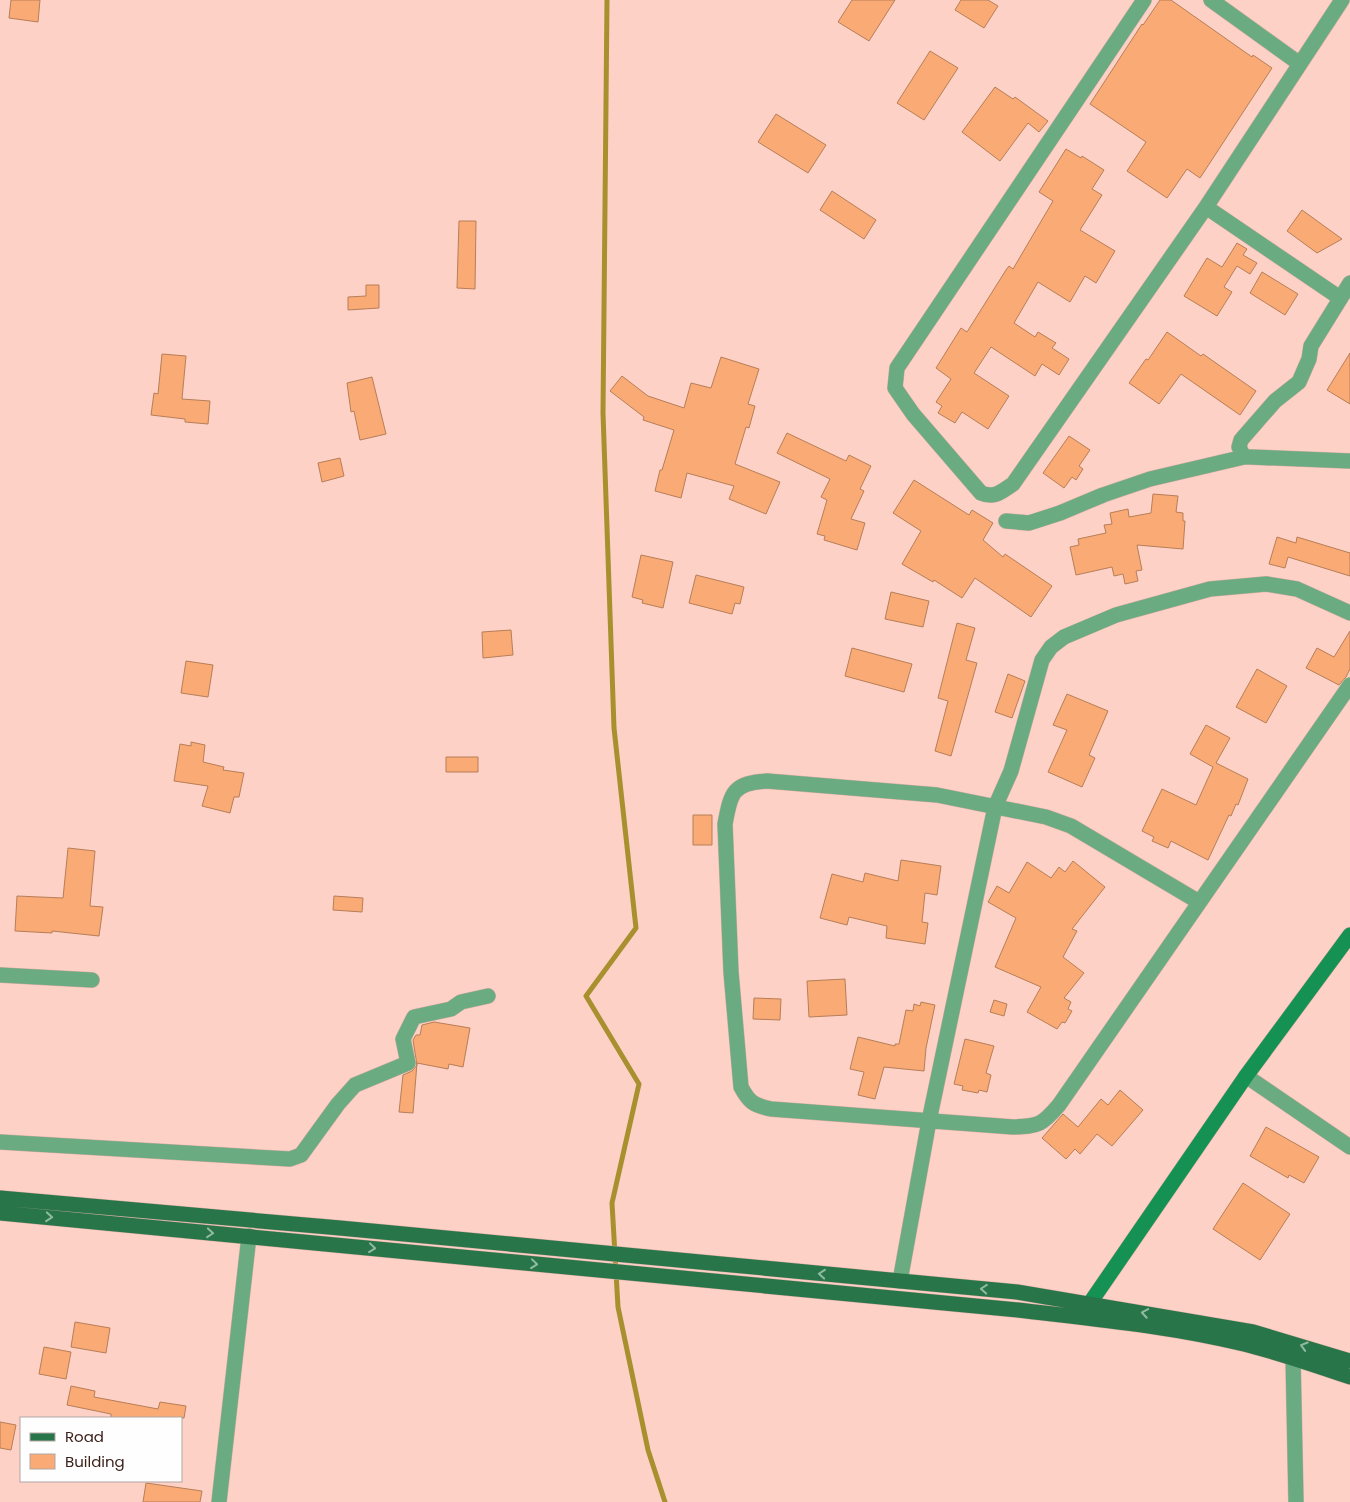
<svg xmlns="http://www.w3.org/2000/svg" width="1350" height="1502" font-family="Poppins,sans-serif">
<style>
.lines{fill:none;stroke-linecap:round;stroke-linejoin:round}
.stream{stroke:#a8902f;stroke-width:5}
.building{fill:#f9aa75;stroke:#b77e58}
.street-casing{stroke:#d7aea4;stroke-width:16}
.secondary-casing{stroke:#d7aea4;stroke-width:16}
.primary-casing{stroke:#d7aea4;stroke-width:16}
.street{stroke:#6bab81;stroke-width:15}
.secondary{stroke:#159253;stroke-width:15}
.primary{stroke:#277548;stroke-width:15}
.oneway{stroke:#92baa3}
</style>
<rect width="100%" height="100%" fill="#fdd1c6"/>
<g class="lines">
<path class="stream" d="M607 0 603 413 614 728 636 928 586 996 639 1084 612 1203 618 1307 648 1450 665 1502"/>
</g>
<path class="building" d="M11 0H40L38 22 9 18Z
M852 0H895L869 41 838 22Z
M961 0H988L998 6 984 28 955 10Z
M1160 0H1171L1252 57 1253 55 1272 68 1200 178 1187 169 1167 198 1127 171 1146 142 1090 104 1142 24 1143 25Z
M930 51 958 68 924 120 897 103Z
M995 87 1013 99 1015 97 1048 121 1039 132 1028 123 1000 161 962 132Z
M776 114 826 145 808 173 758 142Z
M1066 149 1081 158 1082 156 1104 170 1092 189 1102 195 1080 230 1115 251 1096 283 1085 276 1070 302 1038 282 1014 323 1035 337 1038 332 1056 343 1052 348 1069 359 1059 375 1042 364 1035 376 991 347 974 373 1009 396 988 429 962 412 955 423 938 413 942 406 936 402 951 379 936 368 961 328 967 332 1006 270 1009 266 1013 269 1053 201 1039 192Z
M832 191 876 220 864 239 820 210Z
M1302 210 1342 239 1317 253 1287 231Z
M459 221H476L475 289 457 288Z
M1237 243 1247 249 1243 255 1257 263 1250 274 1237 266 1224 287 1232 292 1217 316 1184 296 1207 258 1222 267Z
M1262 272 1298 294 1285 315 1250 293Z
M366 285H379V308L348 310V297L366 296Z
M1167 332 1201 356 1203 354 1256 391 1240 415 1181 374 1159 404 1129 383 1146 359 1148 360Z
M1350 353V404L1327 390Z
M162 354 186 356 182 399 210 401 208 424 185 422V419L151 415 154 393 158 394Z
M721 357 759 369 748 404 755 406 749 428 746 427 735 464 780 482 766 514 729 499 734 486 687 473 681 498 655 491 660 470H662L674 430 643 420 644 417 610 391 622 376 648 396 684 408 691 383 711 388Z
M372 377 386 434 360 440 354 411 351 412 347 383Z
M787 433 846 461 849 455 871 466 860 489 864 491 851 519 865 523 857 550 824 540 825 536 817 534 827 500 821 497 830 479 777 453Z
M1069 436 1090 450 1079 466 1083 469 1076 480 1072 477 1064 488 1043 473Z
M340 458 344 476 322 482 318 463Z
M914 480 969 515 972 510 993 523 983 540 1003 557 1005 554 1052 586 1031 617 975 578 962 598 934 580 933 582 902 564 921 531 893 513Z
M1153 494 1178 496 1176 512 1183 513V521H1185L1183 549 1137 545 1142 570 1136 571 1138 581 1125 584 1123 574 1114 576 1112 567 1076 575 1070 547 1079 545 1078 539 1106 533 1104 525 1112 524 1110 513 1128 509 1129 517 1151 513Z
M1277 537 1296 543 1297 537 1350 553V576L1288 557 1285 568 1269 564Z
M641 555 673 562 663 608 642 603 643 600 632 597Z
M696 575 744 587 740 604 735 603 732 614 689 603Z
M891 592 929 601 923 627 885 619Z
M957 623 975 628 966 660 977 663 951 756 935 751 948 701 938 698Z
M511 630 513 655 483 658 482 632Z
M1350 631V669L1346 677 1339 685 1306 668 1317 648 1334 657Z
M852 648 912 664 904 692 845 676Z
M186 661 213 665 208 697 181 693Z
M1257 669 1287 686 1266 723 1236 707Z
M1008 674 1025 681 1012 718 995 712Z
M1067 694 1108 711 1089 755 1095 758 1082 787 1048 772 1067 730 1053 725Z
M1206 725 1230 738 1216 763 1248 779 1238 805 1236 804 1231 816 1229 815 1208 860 1171 841 1168 848 1152 841 1154 837 1142 831 1162 789 1196 805 1213 767 1190 754Z
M191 742 205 745 203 762 224 767 223 770 244 773 239 797H234L230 813 202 806 208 786 174 781 180 744 191 746Z
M446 757H478V772H446Z
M693 815H712V845H693Z
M68 848 95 851 90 906 103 907 99 936 52 931V933L15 931 17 896 63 898Z
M901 860 941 866 937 895 925 893 922 922 928 923 925 944 886 938 887 926 849 917 847 925 820 918 832 874 863 882 865 873 898 881Z
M1073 861 1105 887 1072 929 1077 931 1063 957 1084 973 1064 998 1071 1002 1068 1009 1072 1011 1065 1023 1062 1022 1057 1029 1027 1012 1041 987 995 967 1016 918 988 902 997 886 1009 893 1027 862 1051 878 1059 867 1065 872Z
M334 896 363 898 362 912 333 910Z
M845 979 847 1015 809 1017 807 981Z
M754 998 781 999 780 1020 753 1019Z
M994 1000 1007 1004 1004 1016 990 1012Z
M921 1002 935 1005 926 1048 924 1071 884 1067 875 1099 858 1095 864 1072 850 1069 858 1037 895 1046V1044H899L906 1010 913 1011 914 1004 920 1006Z
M434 1022 470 1028 463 1067 449 1064 448 1069 417 1063 413 1113 399 1112 403 1075 412 1071 417 1065 413 1040 416 1035H420L422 1025Z
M965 1039 994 1046 986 1073 991 1075 987 1092 979 1090 978 1093 962 1090 963 1086 954 1084Z
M1120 1090 1143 1110 1112 1146 1097 1134 1080 1154 1075 1149 1066 1159 1042 1138 1063 1114 1078 1127 1101 1099 1108 1105Z
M1266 1127 1319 1157 1304 1183 1289 1175 1288 1178 1250 1156Z
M1243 1183 1290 1214 1260 1260 1213 1229Z
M75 1322 110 1328 106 1353 71 1347Z
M44 1347 71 1352 66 1379 39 1374Z
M71 1386 95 1391 94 1397 158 1409 160 1402 186 1406 184 1418H111V1414L67 1405Z
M0 1422 16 1425 11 1450 0 1448Z
M146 1483 202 1491 200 1502H143Z"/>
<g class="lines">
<defs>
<path id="street" d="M1144 0 897 368 895 388 913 414 981 493C995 499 1002 491 1013 484L1206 207 1342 0
M1211 0 1300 64
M1206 207 1340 298
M1350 283 1311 346 1309 359 1299 382 1275 401 1241 440 1239 447 1244 457H1250L1350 461
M1006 521 1029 523 1060 513 1103 495 1150 479 1244 457
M1199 902 1071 826 1046 817 937 795 767 781C733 783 731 792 725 824L731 972 741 1087C749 1102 753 1105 771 1109L1013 1127C1039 1126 1042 1125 1059 1105L1350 685
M0 975 92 980
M1246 1076 1350 1147
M0 1142 290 1159 301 1155 338 1104 355 1085 408 1063 403 1039 414 1017 451 1009 461 1002 488 996
M900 1281 929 1121 995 807 1011 771 1042 660 1051 647 1064 637 1116 615 1210 589 1266 584 1297 589 1350 613
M1293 1357 1296 1502
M219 1502 249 1236"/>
<path id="secondary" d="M1090 1303 1246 1076 1350 935"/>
<path id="primary" d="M0 1198 340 1228 1017 1292 1253 1332 1350 1361
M0 1213 1018 1310C1094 1319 1170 1326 1244 1344 1280 1353 1315 1365 1350 1377"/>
</defs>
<use href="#street" class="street-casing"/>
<use href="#secondary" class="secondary-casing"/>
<use href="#primary" class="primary-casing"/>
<use href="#street" class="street"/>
<use href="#secondary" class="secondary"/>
<use href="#primary" class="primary"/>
</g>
<defs><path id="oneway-chevron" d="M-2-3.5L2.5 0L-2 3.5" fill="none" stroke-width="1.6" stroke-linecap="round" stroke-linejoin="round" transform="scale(1.25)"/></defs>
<g class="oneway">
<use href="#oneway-chevron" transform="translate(49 1217) rotate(5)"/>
<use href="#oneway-chevron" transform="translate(210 1233) rotate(5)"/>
<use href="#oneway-chevron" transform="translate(372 1248) rotate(6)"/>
<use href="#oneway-chevron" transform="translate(534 1264) rotate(6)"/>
<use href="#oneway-chevron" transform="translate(822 1274) rotate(-175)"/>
<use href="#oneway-chevron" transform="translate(984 1289) rotate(-175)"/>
<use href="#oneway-chevron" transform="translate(1145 1313) rotate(-170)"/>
<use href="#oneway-chevron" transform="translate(1304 1346) rotate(-163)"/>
</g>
<rect x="20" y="1417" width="162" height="65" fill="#fefefe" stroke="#b1a6a3"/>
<rect x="30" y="1433" width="25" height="8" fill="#277548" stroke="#b1a6a3"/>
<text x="65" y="1442" font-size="15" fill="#3d221b">Road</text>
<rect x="30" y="1454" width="25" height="15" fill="#f9aa75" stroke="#b1a6a3"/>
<text x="65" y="1467" font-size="15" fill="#3d221b">Building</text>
</svg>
